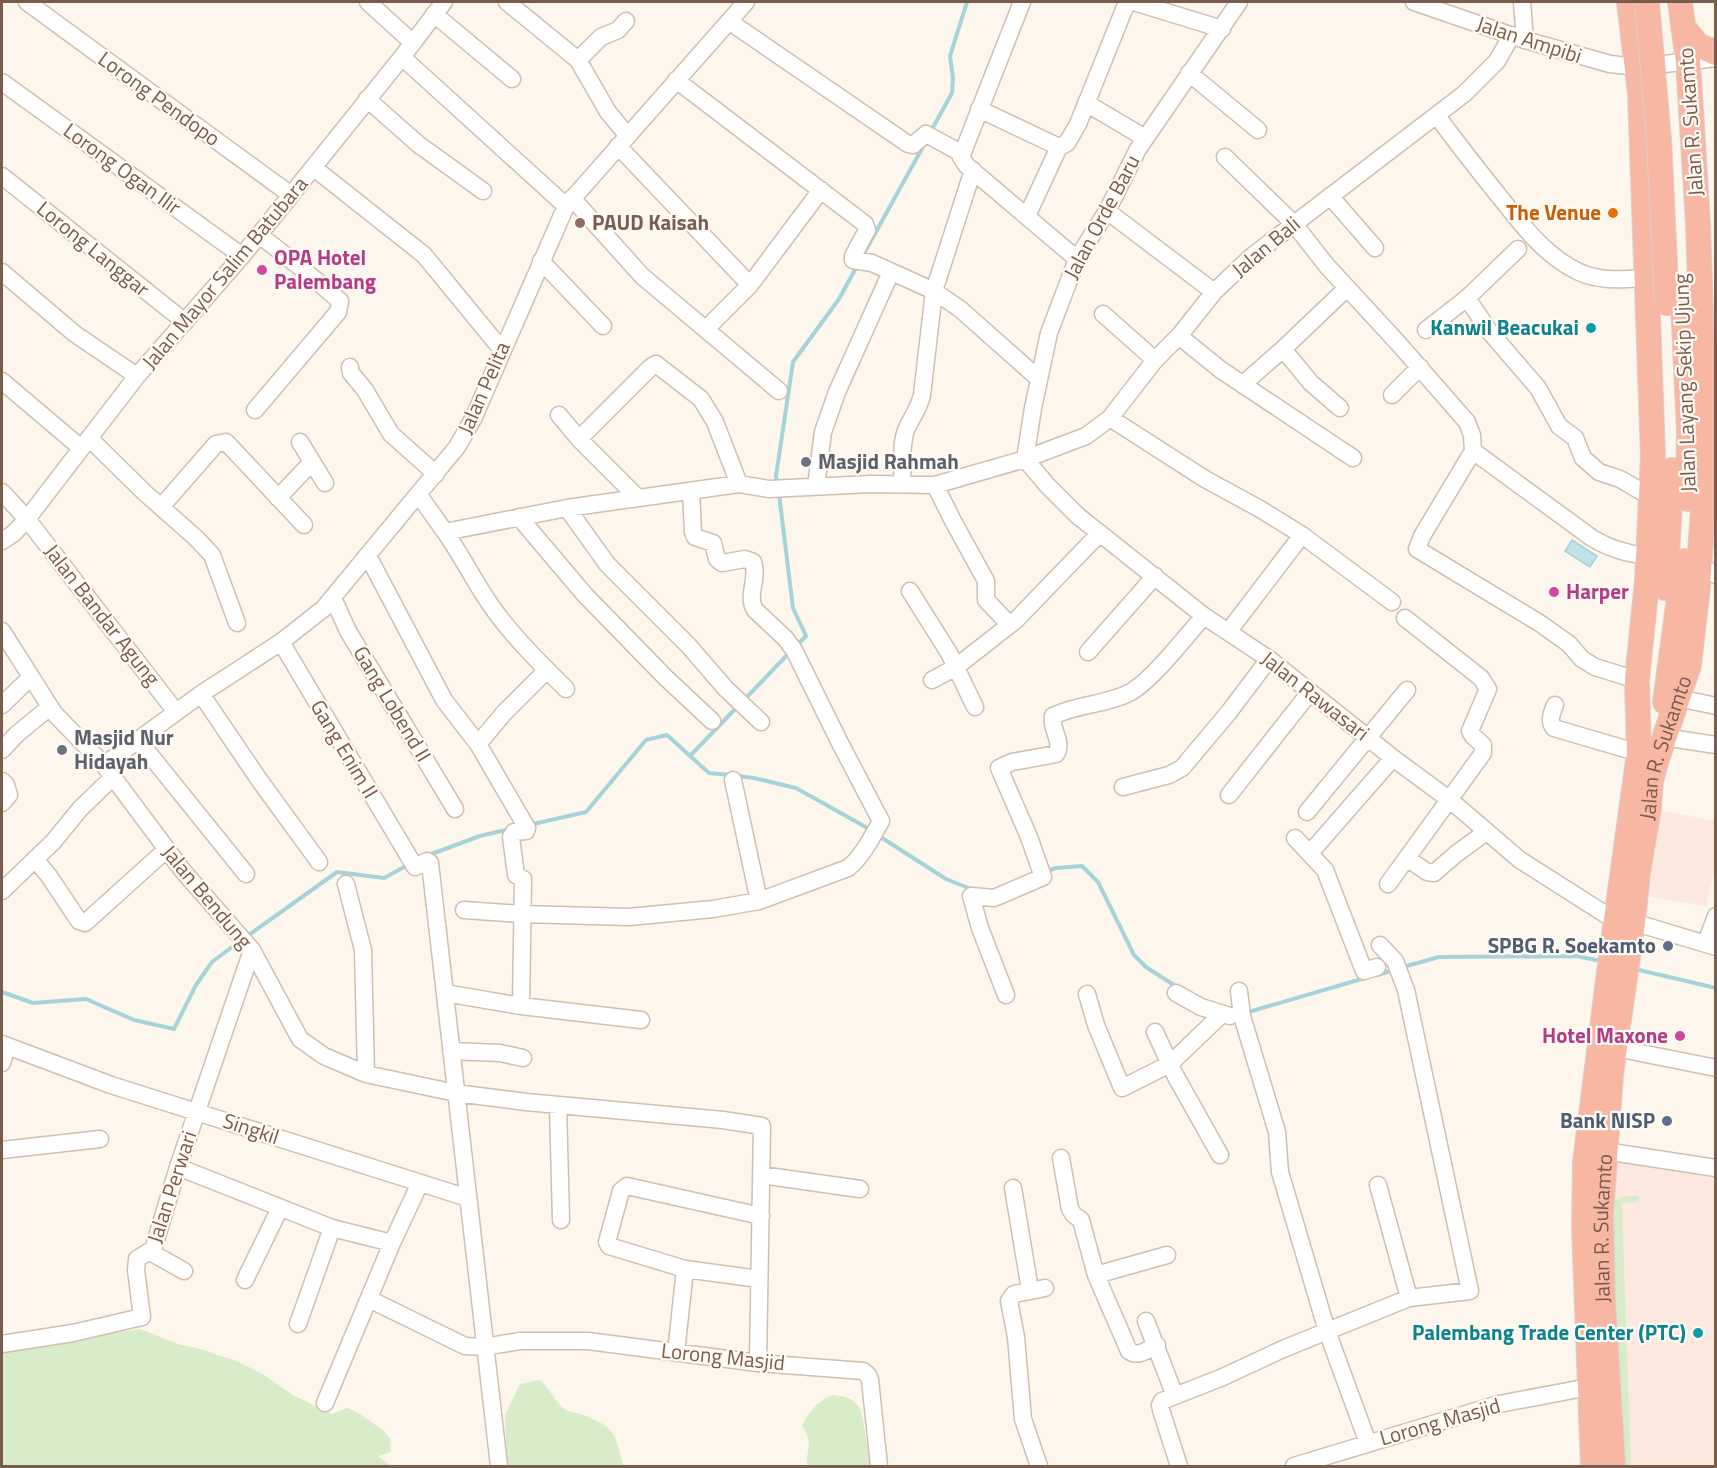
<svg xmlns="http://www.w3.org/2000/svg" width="1717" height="1468" font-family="'Titillium Web',sans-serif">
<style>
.commercial{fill:#fde8e0}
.green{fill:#d8ecc9}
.water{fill:#bfe3e8;stroke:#a5d3da;stroke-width:1.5}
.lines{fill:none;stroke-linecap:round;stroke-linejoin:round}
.stream{stroke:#a5d3da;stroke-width:4}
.minor-casing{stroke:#d1beb0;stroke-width:19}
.highway-casing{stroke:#dad1cd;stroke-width:26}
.minor{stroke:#fff;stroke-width:16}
.highway{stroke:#f7b7a3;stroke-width:24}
.highway-bridge-casing{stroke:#dad1cd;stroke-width:26;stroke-linecap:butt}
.highway-bridge{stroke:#f7b7a3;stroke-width:24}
.food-dot{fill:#e8710a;stroke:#fffaf3;stroke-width:2}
.education-dot{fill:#8d6e63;stroke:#fffaf3;stroke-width:2}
.hotel-dot{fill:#d1479c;stroke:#fffaf3;stroke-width:2}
.culture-dot{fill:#0f9aa8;stroke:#fffaf3;stroke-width:2}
.worship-dot{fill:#6b7280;stroke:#fffaf3;stroke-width:2}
.service-dot{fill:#5c6f8a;stroke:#fffaf3;stroke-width:2}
.labels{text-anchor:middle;stroke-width:4.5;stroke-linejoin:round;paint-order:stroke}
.street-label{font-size:21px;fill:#7a5c4d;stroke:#fffaf3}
.food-label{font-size:21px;font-weight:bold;fill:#c56008;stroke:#fffaf3;text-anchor:end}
.education-label{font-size:21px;font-weight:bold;fill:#785e54;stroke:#fffaf3;text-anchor:start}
.hotel-label{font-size:21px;font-weight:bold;fill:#b23c85;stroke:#fffaf3;text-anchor:start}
.culture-label{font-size:21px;font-weight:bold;fill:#0d838f;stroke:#fffaf3;text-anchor:end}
.worship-label{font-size:21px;font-weight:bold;fill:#5b616d;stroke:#fffaf3;text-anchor:start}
.service-label{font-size:21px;font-weight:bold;fill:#4e5e75;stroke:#fffaf3;text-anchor:end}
</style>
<rect width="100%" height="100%" fill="#fdf6ec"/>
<path class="commercial" d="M1655 809 1715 821V868L1706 906 1642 895Z
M1613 1155 1715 1173V1466H1619Z"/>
<path class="green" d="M1628 1196H1639V1202L1622 1203V1208L1631 1466H1618L1611 1228 1614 1202 1618 1198Z
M140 1329 178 1344 200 1349 239 1362 264 1375 293 1395 332 1414 347 1408 357 1412 384 1431 390 1439 391 1452 378 1456 392 1466H2V1353L36 1344H59L75 1339Z
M540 1380C549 1388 553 1398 561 1406 567 1412 575 1412 583 1415 619 1429 613 1433 624 1466H507L505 1415 520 1384Z
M832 1395C860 1397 862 1408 865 1433 867 1444 869 1455 870 1466H807C806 1445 815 1447 802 1426 808 1412 819 1400 832 1395Z"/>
<path class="water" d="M1572 540 1597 556 1590 567 1565 551Z"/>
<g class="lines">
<path class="stream" d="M931 131 952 93 953 78 950 56 967 2
M862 257 924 145
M777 484 776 476 793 362 839 299 857 266
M779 494 793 608 806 636 797 645
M745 699 790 652
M690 756 738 706
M738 776 754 778 796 788 871 830
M529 825 586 812 646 740 667 735 709 773 730 775
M879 836 946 879 971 889
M426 856 480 836 510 829
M1047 871 1056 868 1082 866 1098 882 1134 955 1146 967 1177 987
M246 937 337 872 384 878 408 865
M1403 967 1439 957 1576 956 1601 961
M1635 969 1716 988
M1378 975 1393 970
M2 992 33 1003 86 999 134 1020 174 1029 196 985 212 962 240 941
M1245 1013 1365 978"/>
<defs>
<path id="minor" d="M27 2 291 195
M368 2 413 43
M507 2 578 60 608 112 627 135
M1022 2 961 157 967 166 1077 259
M1134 2 1222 29
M1414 2 1525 40 1610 64 1638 67 1716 58
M1522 2 1525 40
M434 14 512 79
M730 22 908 144 913 145 926 134 961 153
M402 57 566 206
M578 60 601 37 618 30 626 21
M1189 73 1258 130
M676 80 865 224 867 230 853 256V260L872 263 934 291 960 309 1039 379
M2 82 242 256
M367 99 418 144 483 191
M1086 103 1145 138
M979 109 1059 147
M1437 116C1457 143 1478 170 1499 196 1522 225 1545 256 1579 272 1600 282 1625 279 1648 278
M618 146 750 285
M1225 157 1294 224 1327 266 1398 343 1467 422 1472 435 1473 451 1422 536 1417 549 1541 624 1569 644 1582 659 1595 667 1637 680
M314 168 424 255 502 350
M2 176 185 322
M1330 196 1375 248
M572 198 642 276 779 391
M1107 211 1214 292
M1027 216 1059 147 1067 143 1078 124 1127 2
M541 261 603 326
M2 272 75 334 137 376
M1467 298 1489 331 1538 388 1559 426 1575 438 1583 458 1599 472 1620 479 1651 497
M1103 314 1155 360
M706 329 750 285 821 190
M1426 330 1467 298 1518 249
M1179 336 1221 370 1353 458
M350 367 351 373 365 390 391 434 436 474
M2 381 81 448
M1243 384 1283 349
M1392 395 1420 367
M1340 408 1311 383 1283 349 1347 288
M255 410 338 312 340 301C314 278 287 256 259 235
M559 415 579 439 638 498
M1110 418 1205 479 1260 509 1302 535 1228 632
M89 438 145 493 196 538 212 555 237 623
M579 439 650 368 656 364 701 399 715 422 739 484
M300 442 325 483
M1473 451 1592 538C1610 549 1627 554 1648 556
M1025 459 1047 485 1078 516 1204 616 1269 659 1393 758 1450 800 1520 860 1616 921
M1025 459 1033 408 1049 333 1077 259 1107 211 1138 149 1239 2
M902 484C903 467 900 447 906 430 911 418 919 409 922 395L934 291 973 170
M935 485 953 521 986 581V600L1010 625
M816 486 823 432 837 392 891 272
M2 492 27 519 176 712
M418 494 445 532 567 508 739 484 769 489 871 484 935 485 1025 459 1086 436 1110 418 1155 360 1179 336 1214 292 1251 257 1464 94 1497 61 1512 35
M278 498 312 462
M161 507 216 444 226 442 304 525
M567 508 607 564 688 645 726 689 761 722
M519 517 585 595 665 677 712 721
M445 532C462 556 475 583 492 607 508 630 527 650 547 670L504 713 478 744
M1302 535 1392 602
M2 541 13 534 27 519 137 376 242 256 402 57 444 2
M368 556 444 700 478 744 527 828 526 831 514 832 511 837 516 875 523 879 521 1006
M1700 565 1716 575
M910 591 949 653 975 707
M333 598 348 631 455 809
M2 631 54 713 104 765 183 871 252 950 300 1039 324 1056 366 1074 456 1093 526 1102 723 1120 762 1126 758 1363
M281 642 415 867 427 861 430 863 499 1466
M1088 652 1155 576
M547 670 566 689
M932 680 956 667 1016 620 1100 533
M201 694 260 781 319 862
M1678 698 1716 706
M2 705 31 677
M1555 705C1552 713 1548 721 1554 728L1639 753
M1664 737 1716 745
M138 740 246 874
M2 750 17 734 50 707
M104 765 201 694 281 642 323 609 457 447 473 419 566 206 746 2
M733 780 759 901
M2 781 6 785 9 795 2 803
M1123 787 1169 775 1182 768 1229 712 1269 659
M1229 795 1310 692
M1307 812 1407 690
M1295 838 1325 870 1364 971 1377 967
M1310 853 1393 758
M35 859 49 876 79 921 85 923 167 849
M1408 859 1427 872 1434 873 1456 854 1486 832
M346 884 363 950 366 1074
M1388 884 1483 753V745L1473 736 1470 731 1488 689 1481 678 1405 618
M2 891 53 842 80 809 113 777
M464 910 522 914 629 917 713 909 759 901 848 868C863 856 872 837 881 821L840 743 794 650 785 638 755 610C746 595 759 579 753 562L745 559 722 563 717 559 713 543 695 537 693 532 691 491
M1633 922 1716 947
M1706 943 1716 916
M1239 991 1242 1016 1277 1132 1280 1172 1327 1331 1368 1443
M445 993 521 1006 641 1020
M1176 993 1201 1007 1230 1016
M1087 994 1096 1025 1122 1088 1170 1064 1221 1015
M1006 995 980 928 971 896 994 898 1043 877 1029 837 999 768 1012 762 1056 754C1064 742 1050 729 1053 716 1077 704 1105 705 1129 693 1152 681 1186 636 1204 616
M1155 1032 1175 1075 1220 1155
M2 1044 111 1085 468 1198
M1616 1048 1716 1068
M451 1051 500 1053 523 1058
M2 1063 7 1046
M558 1105 561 1220
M2 1150 100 1139
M1605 1151 1716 1168
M1061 1158 1070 1209 1074 1215 1081 1220 1096 1275 1129 1351C1138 1358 1148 1349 1157 1345
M178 1167 332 1228 392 1243 325 1403
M761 1175 860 1189
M1378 1185 1409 1298
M1013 1188 1030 1290
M392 1243 420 1183
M152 1253 184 1271
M1096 1275 1167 1255
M759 1279 685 1269 609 1246 607 1242 621 1191 627 1186 761 1216
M245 1280 280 1208
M369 1299 465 1346 484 1347 520 1341H588L758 1363 863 1371 868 1375 870 1380 879 1466
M1146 1321 1175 1396
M298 1324 332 1228
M2 1344 73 1333 142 1317 136 1270 137 1259 148 1252 152 1253 178 1167 252 950
M676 1353 685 1269
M1039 1466 1023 1419 1016 1337 1009 1301 1014 1294 1045 1288
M1179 1466 1161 1410 1160 1405 1162 1401 1223 1377 1283 1349 1409 1298 1470 1291 1406 990 1395 961 1380 945
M1294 1466 1499 1404 1589 1387"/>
<g id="highway">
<path d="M1683 27 1698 45 1716 53"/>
<path d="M1683 304 1689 431 1688 499"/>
<path d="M1665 588 1672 470"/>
<path d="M1665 702 1684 561"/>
<path d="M1593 1466 1584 1228 1585 1162 1612 949 1639 753 1637 680 1647 581 1653 456 1640 94 1629 2"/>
<path id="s1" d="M1613 1466 1603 1302 1601 1214 1611 1075 1633 922 1638 872 1649 808 1651 781 1656 762 1689 665 1698 587 1706 460 1698 224 1688 61 1680 2"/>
</g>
</defs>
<use href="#minor" class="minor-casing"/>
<use href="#highway" class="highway-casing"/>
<use href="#minor" class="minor"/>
<use href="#highway" class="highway"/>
<defs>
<path id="highway-bridge" d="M1647 2 1659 140 1667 304"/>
</defs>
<use href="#highway-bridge" class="highway-bridge-casing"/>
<use href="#highway-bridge" class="highway-bridge"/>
</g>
<circle class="food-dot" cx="1613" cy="213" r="6"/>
<circle class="education-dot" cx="580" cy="223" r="6"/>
<g class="hotel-dot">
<circle cx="262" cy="270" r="6"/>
<circle cx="1554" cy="592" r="6"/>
<circle cx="1680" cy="1036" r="6"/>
</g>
<g class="culture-dot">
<circle cx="1591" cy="328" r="6"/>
<circle cx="1698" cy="1333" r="6"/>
</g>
<g class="worship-dot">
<circle cx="806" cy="462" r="6"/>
<circle cx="62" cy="750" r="6"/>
</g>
<g class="service-dot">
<circle cx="1668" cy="946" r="6"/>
<circle cx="1667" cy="1121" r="6"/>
</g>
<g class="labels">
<g class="street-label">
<text transform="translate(1529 40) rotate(18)" y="7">Jalan Ampibi</text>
<text transform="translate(159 99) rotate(36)" y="7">Lorong Pendopo</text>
<text transform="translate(1691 122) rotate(-94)" y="7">Jalan R. Sukamto</text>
<text transform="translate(122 169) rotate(36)" y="7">Lorong Ogan Ilir</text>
<text transform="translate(1102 217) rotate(-62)" y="7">Jalan Orde Baru</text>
<text transform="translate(1266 247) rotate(-40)" y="7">Jalan Bali</text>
<text transform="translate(93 249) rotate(39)" y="7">Lorong Langgar</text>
<text transform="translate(225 273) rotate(-50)" y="7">Jalan Mayor Salim Batubara</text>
<text transform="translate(1685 383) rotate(-92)" y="7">Jalan Layang Sekip Ujung</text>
<text transform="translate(484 388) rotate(-66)" y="7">Jalan Pelita</text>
<text transform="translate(102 615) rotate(52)" y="7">Jalan Bandar Agung</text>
<text transform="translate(1315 696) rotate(38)" y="7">Jalan Rawasari</text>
<text transform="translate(392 704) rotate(59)" y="7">Gang Lobend II</text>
<text dy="7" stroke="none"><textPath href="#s1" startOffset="724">Jalan R. Sukamto</textPath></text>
<text transform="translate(344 749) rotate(59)" y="7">Gang Enim II</text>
<text transform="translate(207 897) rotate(50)" y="7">Jalan Bendung</text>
<text transform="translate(251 1129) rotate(18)" y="7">Singkil</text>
<text transform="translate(172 1187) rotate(-72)" y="7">Jalan Perwari</text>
<text dy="7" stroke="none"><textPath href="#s1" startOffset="238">Jalan R. Sukamto</textPath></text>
<text transform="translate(723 1357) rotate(6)" y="7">Lorong Masjid</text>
<text transform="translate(1440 1422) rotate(-16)" y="7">Lorong Masjid</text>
</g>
<g class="food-label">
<text x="1601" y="220">The Venue</text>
</g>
<g class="education-label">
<text x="592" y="230">PAUD Kaisah</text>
</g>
<g class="hotel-label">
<text x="274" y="265">OPA Hotel<tspan x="274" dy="24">Palembang</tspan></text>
<text x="1566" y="599">Harper</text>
<text x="1668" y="1043" text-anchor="end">Hotel Maxone</text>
</g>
<g class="culture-label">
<text x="1579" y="335">Kanwil Beacukai</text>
<text x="1686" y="1340">Palembang Trade Center (PTC)</text>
</g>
<g class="worship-label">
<text x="818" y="469">Masjid Rahmah</text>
<text x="74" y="745">Masjid Nur<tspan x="74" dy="24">Hidayah</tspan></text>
</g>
<g class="service-label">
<text x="1656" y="953">SPBG R. Soekamto</text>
<text x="1655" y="1128">Bank NISP</text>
</g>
</g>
<rect width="1717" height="1468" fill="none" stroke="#7a5c4d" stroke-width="6"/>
</svg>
